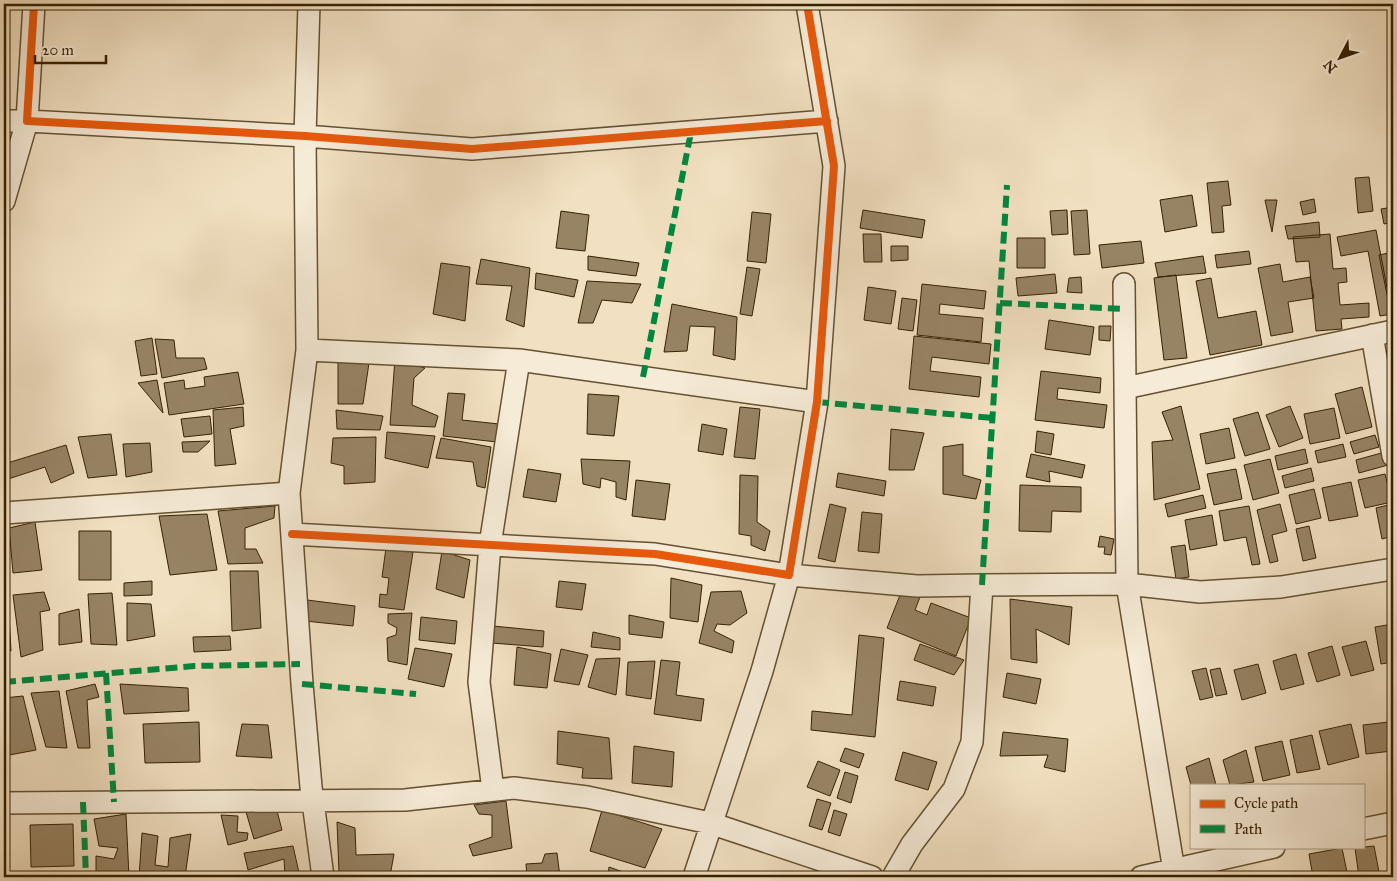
<svg xmlns="http://www.w3.org/2000/svg" width="1397" height="881" font-family="'IM FELL Great Primer',serif">
<style>
.building{fill:#978465;stroke:#362101}
.lines{fill:none;stroke-linecap:round;stroke-linejoin:round}
.street-casing{stroke:#655131;stroke-width:24}
.street{stroke:#f6ebd7;stroke-width:21}
.quiet{stroke:#00873e;stroke-width:6;stroke-dasharray:12 6;stroke-linecap:butt}
.cycleway-casing{stroke:#f6ebd7;stroke-width:11}
.cycleway{stroke:#e8590c;stroke-width:8}
</style>
<rect width="100%" height="100%" fill="#f1e0c1"/>
<filter id="stains"><feTurbulence type="fractalNoise" baseFrequency=".004" numOctaves="4"/><feColorMatrix values="0 0 0 0 .2 0 0 0 0 .09 0 0 0 0 .02 0 0 0 .5 -.17"/></filter>
<radialGradient id="worn" r=".72"><stop offset=".6" stop-color="#630" stop-opacity="0"/><stop offset="1" stop-color="#630" stop-opacity=".3"/></radialGradient>
<path class="building" d="M1369 177 1373 211 1358 213 1355 178Z
M1228 181 1231 205 1222 206 1224 232 1212 233 1207 183Z
M1192 195 1197 226 1165 232 1160 200Z
M1314 199 1316 212 1303 215 1300 202Z
M1265 200H1277L1272 232Z
M1393 207V222L1384 224 1381 209Z
M863 210 925 220 922 238 860 228Z
M1067 210 1068 234 1052 235 1050 211Z
M1087 210 1090 254 1074 255 1071 211Z
M561 211 589 215 585 251 556 248Z
M752 212 771 214 766 263 747 261Z
M1319 222 1320 237 1288 239 1285 226Z
M1376 230 1392 314 1380 316 1368 251 1341 256 1337 237Z
M863 234H881L882 262H864Z
M1330 234 1333 269 1346 268 1347 282 1338 283 1340 305 1369 303V317L1341 319 1342 329 1316 331 1309 261 1296 262 1293 237Z
M1017 238H1045V268H1017Z
M1141 241 1144 263 1102 268 1099 245Z
M891 246H908V260L891 261Z
M1249 251 1251 264 1217 268 1215 255Z
M1393 252V319H1392L1379 255Z
M588 256 639 263 636 276 588 270Z
M1203 256 1206 273 1158 277 1155 263Z
M481 259 530 268 524 327 506 320 512 286 476 284Z
M441 263 470 267 465 321 433 314Z
M1280 264 1283 282 1310 277 1314 298 1288 302 1293 332 1271 336 1258 268Z
M747 267 760 269 752 316 740 314Z
M536 273 578 280 574 297 535 289Z
M1055 274 1057 293 1018 296 1016 278Z
M1176 275 1187 358 1164 360 1154 278Z
M1081 277 1082 293 1067 292 1069 278Z
M1211 278 1218 318 1256 311 1262 345 1210 355 1196 281Z
M587 281 641 284 632 303 602 300 593 323H578Z
M922 284 986 291 984 309 940 304 939 314 983 318 981 342 917 335Z
M868 287 896 291 891 324 864 320Z
M902 298 917 300 913 331 898 329Z
M672 304 737 317 735 360 713 355 715 327 690 326 687 351 664 352Z
M1049 320 1094 327 1090 355 1045 349Z
M1099 326H1111L1110 341 1099 340Z
M914 336 991 344 989 364 932 357 930 371 981 377 979 397 909 389Z
M152 338 157 374 141 376 135 341Z
M155 339 174 340 176 358H204L207 369 162 378Z
M370 356 363 404H338V358Z
M395 359 425 368 414 378 412 405 438 416 435 427 390 425Z
M1041 371 1101 378 1100 393 1058 388 1057 399 1107 405 1104 428 1035 420Z
M238 372 244 404 169 415 164 383 184 380 185 389 205 386 204 377Z
M157 380 163 413 138 383Z
M1362 387 1372 427 1346 434 1335 394Z
M448 393 465 394 462 420 499 424 497 442 443 436Z
M588 394 619 396 614 436 587 434Z
M1181 406 1200 489 1154 500 1152 442 1173 440 1162 412Z
M1290 406 1303 438 1279 447 1266 415Z
M243 407 244 426 230 429 236 464 215 466 213 410Z
M740 407 760 409 755 459 734 457Z
M1334 408 1340 438 1310 444 1304 414Z
M336 410 383 416 380 430 337 429Z
M1258 412 1270 449 1245 456 1233 419Z
M210 416 212 434 184 437 181 419Z
M702 424 727 429 723 455 698 451Z
M1229 428 1235 458 1206 464 1200 434Z
M891 429 924 433 914 470H889Z
M1037 431 1054 434 1051 455 1035 452Z
M387 432 435 436 428 468 385 458Z
M111 434 117 475 88 478 78 437Z
M1375 435 1379 447 1354 454 1350 442Z
M376 437 375 482 344 484V466L331 463 333 438Z
M441 438 491 447 485 488 477 486 473 462 436 458Z
M210 441 198 452H183L182 442Z
M150 443 152 472 126 477 123 444Z
M963 444V475L981 480 976 499 943 494V447Z
M1343 444 1346 457 1318 463 1315 451Z
M66 445 74 473 51 483 45 467 5 480 4 464Z
M1305 449 1308 463 1278 470 1275 456Z
M1385 452 1388 465 1359 473 1356 460Z
M1031 454 1085 465 1082 478 1049 471 1050 482 1026 477Z
M581 459 630 461 626 500 616 497V482L601 478 600 488 583 484Z
M1270 459 1279 493 1253 500 1244 465Z
M1311 468 1314 481 1285 488 1282 476Z
M528 469 561 474 556 502 523 497Z
M1236 469 1242 499 1214 505 1207 474Z
M838 473 886 481 884 496 836 487Z
M1385 474 1392 502 1365 508 1358 480Z
M740 475 758 476 757 522 770 531 765 551 751 545V536L739 534Z
M636 480 670 484 665 520 632 516Z
M1351 482 1358 516 1329 521 1322 488Z
M1020 485 1081 487V512L1052 511 1051 532 1019 531Z
M1314 489 1321 518 1296 524 1289 495Z
M1203 495 1206 508 1168 517 1165 504Z
M830 504 846 508 835 562 818 558Z
M1280 504 1287 531 1272 535 1278 561 1270 563 1257 510Z
M1388 505 1393 536 1382 539 1376 508Z
M275 506 274 518 245 528V549H256L263 563 228 564 218 511Z
M1249 506 1260 564 1252 565 1246 537 1224 541 1219 511Z
M862 512 882 514 879 553 858 551Z
M207 514 217 570 170 575 159 516Z
M1212 515 1217 545 1190 550 1185 520Z
M35 522 42 570 13 573 9 528Z
M1309 526 1316 558 1303 561 1296 529Z
M79 531H111V580H79Z
M1100 536 1114 539 1111 555 1104 554 1105 547H1098Z
M1185 545 1189 577 1176 579 1171 547Z
M386 548 413 552 404 610 379 607 380 594 387 595 389 578 382 577Z
M442 551 470 560 464 598 436 589Z
M230 571H258L261 628 232 631Z
M671 578 702 585 698 622 670 618Z
M152 581V595L124 596V583Z
M559 581 586 584 582 610 556 607Z
M902 590 920 597 915 610 927 615 931 603 971 618 956 656 887 628Z
M741 591 747 613 730 625 717 624 714 631 734 641 732 653 699 643 711 592Z
M44 592 50 610 40 612 43 650 21 657 13 595Z
M112 593 117 645 91 644 88 594Z
M1010 599 1072 607 1069 645 1036 629 1037 663 1011 659Z
M307 600 355 606 353 626 305 621Z
M127 603 151 604 155 636 127 641Z
M79 609 82 642 59 645V614Z
M412 613 407 665 388 661 387 638 396 635 397 628 388 623V614Z
M629 615 664 622 662 638 629 634Z
M4 616H9L11 651H4Z
M421 617 457 621 455 644 419 640Z
M1393 624V662L1381 664 1375 627Z
M493 626 544 631 543 647 492 643Z
M593 632 620 638V650L591 647Z
M859 635 884 638 875 737 811 730 812 711 852 715Z
M230 636 231 650 194 652 193 637Z
M1366 641 1374 670 1351 676 1342 647Z
M920 644 964 660 954 675 914 660Z
M1332 646 1340 675 1317 682 1308 653Z
M517 647 551 654 547 688 514 685Z
M415 648 452 654 444 687 408 679Z
M561 649 588 655 579 685 554 681Z
M1296 654 1304 684 1281 690 1273 661Z
M620 658 616 695 588 687 596 659Z
M661 660 680 662 676 695 704 699 701 721 654 714Z
M655 661 651 699 626 695 628 662Z
M1258 664 1266 693 1242 700 1234 670Z
M1206 668 1213 697 1200 700 1192 671Z
M1220 668 1227 694 1216 696 1210 670Z
M1007 673 1041 679 1036 704 1003 697Z
M900 681 936 687 933 706 897 700Z
M95 684 99 697 87 700 90 748H78L66 691Z
M120 684 188 688 189 711 124 714Z
M59 691 67 748 46 747 31 693Z
M23 696 36 750 4 756V698Z
M199 722 200 762 145 763 143 724Z
M1389 722 1392 751 1366 754 1363 725Z
M242 724 268 725 272 758 236 756Z
M1351 724 1359 757 1328 765 1319 731Z
M558 731 609 738 612 779 582 778 583 768 557 764Z
M1003 732 1068 739 1065 772 1044 767 1048 755 1000 756Z
M1312 735 1320 769 1297 773 1290 740Z
M1282 741 1290 775 1263 781 1255 747Z
M634 746 674 752 672 787 632 783Z
M845 748 864 754 859 768 840 761Z
M1246 750 1254 782 1230 785 1223 760Z
M903 752 937 762 928 790 895 780Z
M1209 758 1216 785H1191L1186 767Z
M818 761 840 770 830 796 807 787Z
M845 772 858 776 851 803 837 798Z
M817 799 831 803 822 830 809 826Z
M506 801 512 848 473 856 469 845 492 837V815L479 814 474 805Z
M602 810 662 829 645 868 590 851Z
M834 810 847 814 840 836 828 832Z
M277 811 282 830 254 839 246 812Z
M126 814 129 877 96 875V856L114 859 118 848 99 846 94 819Z
M221 815 238 816 237 832 248 833 247 840 228 845Z
M337 822 355 828 356 855 394 854 390 876 339 873Z
M73 824 74 866 31 867 30 825Z
M142 833 158 836 155 865 168 867 170 838 191 834 185 877H139Z
M293 846 300 877H285L284 859 248 870 244 853Z
M1374 846 1380 877H1359L1355 848Z
M1342 848 1348 877H1313L1309 854Z
M557 853 560 877H527L526 864 542 863 545 854Z
M609 867 637 877H608Z"/>
<g class="lines">
<defs>
<path id="street" d="M34 4 27 121 305 136 472 149 827 121
M309 4 305 136 307 350 289 493 302 684 311 787 323 877
M4 121H27L4 201
M1124 284 1127 584 1175 877
M1372 335 1393 456
M307 350 519 360 817 402
M1125 388 1393 331
M4 513 289 493
M292 534 655 554 789 575 817 402 834 166 807 4
M982 585 1127 584 1200 592 1281 587 1393 569
M493 790 479 682 490 545 519 360
M4 803 405 800 514 788 587 797 710 823 872 877
M1363 829 1393 823
M694 877 762 671 789 575 917 586 982 585 972 742 954 789 912 844 893 877
M1141 877 1274 847"/>
</defs>
<use href="#street" class="street-casing"/>
<use href="#street" class="street"/>
<path class="quiet" d="M1000 303 1124 309
M643 377 691 132
M817 402 992 418
M982 585 1007 185
M106 673 114 802
M4 682 194 666 300 664
M302 684 416 694
M83 802 86 877"/>
<defs>
<path id="cycleway" d="M34 4 27 121 305 136 472 149 827 121
M292 534 655 554 789 575 817 402 834 166 807 4"/>
</defs>
<use href="#cycleway" class="cycleway-casing"/>
<use href="#cycleway" class="cycleway"/>
</g>
<rect width="1397" height="881" fill="none" stroke="#f1e0c1" stroke-width="20"/>
<rect x="5" y="5" width="1387" height="871" fill="none" stroke="#362101" stroke-width="2.5"/>
<rect x="10" y="10" width="1377" height="861" fill="none" stroke="#362101"/>
<rect x="1190" y="784" width="175" height="65" fill="#f6ebd7" stroke="#a99a81"/>
<rect x="1200" y="800" width="25" height="8" fill="#e8590c" stroke="#a99a81"/>
<text x="1234" y="808" font-size="15" fill="#362101">Cycle path</text>
<rect x="1200" y="825" width="25" height="8" fill="#00873e" stroke="#a99a81"/>
<text x="1234" y="834" font-size="15" fill="#362101">Path</text>
<g transform="translate(1340 58) rotate(229)" stroke="#f6ebd7" stroke-width="4" paint-order="stroke">
<path d="M0-4L9 19L0 12L-9 19Z" fill="#362101"/>
<text y="-8" font-size="14" font-weight="bold" text-anchor="middle" fill="#362101">N</text>
</g>
<path d="M35 55v8h71v-8" fill="none" stroke="#362101" stroke-width="2.5"/>
<text x="42" y="55" font-size="15" fill="#362101" stroke="#f6ebd7" stroke-width="4" paint-order="stroke">20 m</text>
<rect width="100%" height="100%" filter="url(#stains)"/>
<rect width="100%" height="100%" fill="url(#worn)"/>
</svg>
